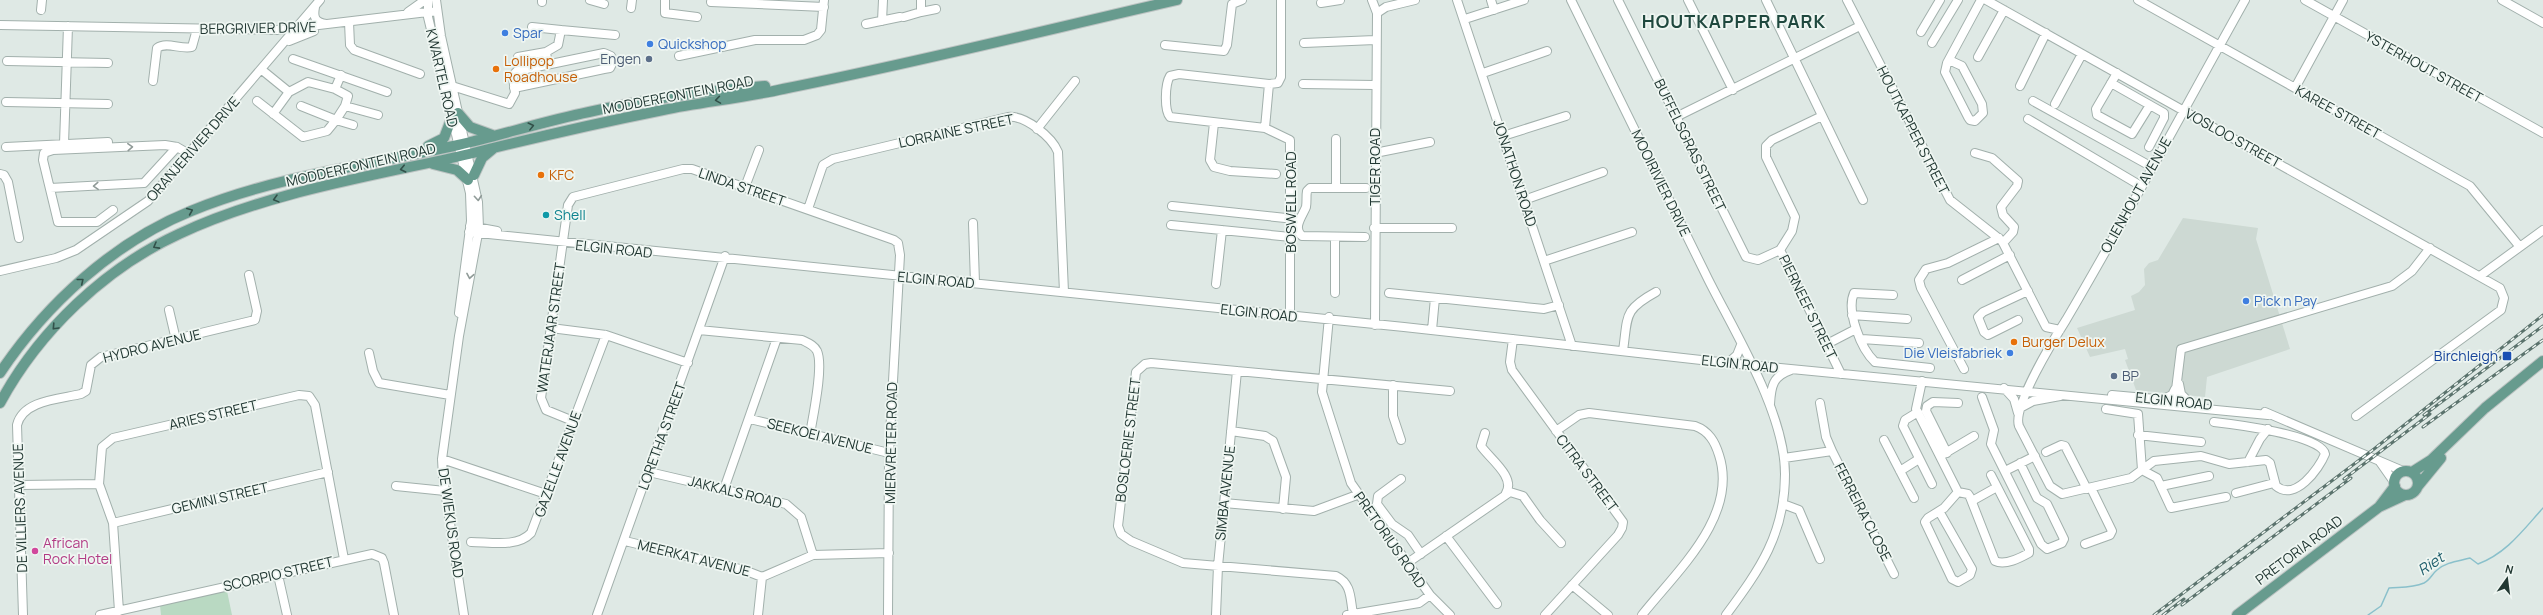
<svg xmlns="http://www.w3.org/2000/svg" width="2543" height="615" font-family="Manrope,sans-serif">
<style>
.built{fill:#cdd9d3}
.green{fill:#b9d9c2}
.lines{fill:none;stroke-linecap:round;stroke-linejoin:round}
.stream{stroke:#8ac0cb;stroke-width:1.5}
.minor-casing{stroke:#a2b0ac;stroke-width:10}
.major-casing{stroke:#bcc3c2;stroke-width:12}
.minor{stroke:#fff;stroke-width:8}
.major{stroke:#679b8e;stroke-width:10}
.rail-casing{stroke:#5b736d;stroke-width:3}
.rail{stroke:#eff6f2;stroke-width:1.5;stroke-dasharray:4.5;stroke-linecap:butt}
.oneway{stroke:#325049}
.oneway2{stroke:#909b98}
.shop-dot{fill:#3f7fe0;stroke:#eff6f2;stroke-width:1.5}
.service-dot{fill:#5c6f8a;stroke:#eff6f2;stroke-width:1.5}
.food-dot{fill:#e8710a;stroke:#eff6f2;stroke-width:1.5}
.culture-dot{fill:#0f9aa8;stroke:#eff6f2;stroke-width:1.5}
.transit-dot{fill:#1a4fb4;stroke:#eff6f2;stroke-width:1.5}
.hotel-dot{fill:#d1479c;stroke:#eff6f2;stroke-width:1.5}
.labels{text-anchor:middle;stroke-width:3.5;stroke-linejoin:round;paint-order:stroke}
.street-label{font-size:14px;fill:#213732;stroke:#eff6f2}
.shop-label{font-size:14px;fill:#366cbe;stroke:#eff6f2;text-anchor:start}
.service-label{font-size:14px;fill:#4e5e75;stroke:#eff6f2;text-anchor:end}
.food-label{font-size:14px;fill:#c56008;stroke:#eff6f2;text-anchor:start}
.culture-label{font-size:14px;fill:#0d838f;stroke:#eff6f2;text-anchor:start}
.transit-label{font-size:14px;fill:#164399;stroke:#eff6f2;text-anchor:end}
.hotel-label{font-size:14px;fill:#b23c85;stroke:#eff6f2;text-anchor:start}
.water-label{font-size:15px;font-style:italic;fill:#21606e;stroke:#eff6f2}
.district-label{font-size:18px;font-weight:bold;letter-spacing:1px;fill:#1f483e;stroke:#eff6f2}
</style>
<rect width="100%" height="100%" fill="#dfe9e5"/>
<path class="built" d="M2183 218 2258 228 2256 239 2290 349 2207 377 2205 397 2136 390 2125 360 2128 359 2125 349 2090 357 2077 328 2135 310 2131 296 2139 292 2145 285 2144 269 2149 263 2158 260Z"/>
<path class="green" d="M227 591 232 615H161L160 605Z"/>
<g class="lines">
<path class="stream" d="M2368 615 2381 606 2389 588C2402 587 2412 588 2424 583 2430 580 2432 574 2437 570 2446 562 2459 561 2470 558L2478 564C2507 553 2523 530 2543 508"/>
<defs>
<path id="minor" d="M428 0V17L470 193 471 221 459 313
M436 0 441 36 478 202 479 228 459 336 442 459 443 477 464 615
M590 0 604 4
M665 0V13L697 17
M921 0V12L936 9
M1281 0V77L1278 83 1269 84 1179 74 1170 76C1165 84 1164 110 1170 117L1265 128 1290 140V317
M1372 0 1377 13
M1457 0 1572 346
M1491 0 1494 10
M1571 0C1617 93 1663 186 1708 279 1735 333 1785 413 1785 474 1785 534 1760 569 1726 615
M1618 0 1746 257 1758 260 1780 250
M1688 0 1733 90
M1766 0 1863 200
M1847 0 1950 200 2002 241 2046 327 2060 330
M1986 0 2500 288 2504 298 2501 310 2356 416
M2138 0 2470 186 2520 247
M2305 0 2543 133
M2502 0 2543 23
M542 2V0
M711 2 824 7
M1321 3 1340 0
M315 7C313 18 315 22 326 24
M631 8 632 0
M41 10 42 0
M408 12 425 0
M1377 13 1386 7 1415 0
M904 17 921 12
M1465 19 1524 0
M882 21 883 0
M349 22 350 45 354 50 420 74
M866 24 900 17
M0 25 277 30 436 11
M532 27 561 30
M1921 32 1940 0
M289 41 314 31
M1304 43 1375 40
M1932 43 1958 0
M1165 45 1224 51 1227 45 1232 4 1242 0
M546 52 558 45 561 30 615 35
M679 56 755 40H804L817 35 821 30 824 0
M518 57 546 52 548 65
M1978 57 2004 10
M293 59 387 92
M1949 60 1962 66 1982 104 1983 113 1975 121 1970 120 1968 117 1945 72 1947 63 1981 0
M7 61 108 63
M262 70 289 92 308 82 335 89
M1483 73 1547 51
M2117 73 2096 109 2097 115 2132 134 2150 105
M341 75 335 89 348 96 345 106 378 115
M153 81 157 48C167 41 181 50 192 47L197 29
M2111 83 2164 113V118L2149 147
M1303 84 1375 85
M452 86 509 104 515 93 513 77V75L517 71 604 53 611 56 613 62 610 68 604 69 514 88
M2020 86 2046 33
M2295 88 2343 0
M257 101 303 137 327 131 336 120 301 106
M2033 101 2152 167
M6 102 108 104
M2055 104 2082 54
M345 106 336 120 353 125
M273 114 289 92
M1676 117 1860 26
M2028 119 2141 186
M1214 123 1210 160 1214 167 1230 171 1276 174
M1265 128 1269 84
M1037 129 1075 81
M1503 136 1566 116
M64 144 68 26
M6 147 108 142
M1375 153 1430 142
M1975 153 1992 158 2018 181 2017 186 2001 207 2003 215 2014 227 2013 232 2003 243
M0 174 4 175 8 182 19 238
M745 187 759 150
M50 188 144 183 177 147
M1336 188V139
M1524 200 1603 172
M1172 206 1295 219
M808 209 823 165 833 159 1008 117C1025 115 1052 137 1058 152L1064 292
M113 210 97 222H58L43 160 44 153 53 150 165 145 177 147 189 154
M973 223 975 283
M1171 225 1291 237
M470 226 497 231
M1374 228H1452
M469 232 1404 327 1728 363 2268 415
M1365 237 1302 236C1292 228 1303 215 1306 207 1307 202 1306 196 1307 191L1310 188H1366
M1780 250 1792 231 1795 217 1766 157V146L1772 140 1822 116
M1780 250 1841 374
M1544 261 1632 232
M0 271 56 258 76 250 148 201 320 0
M2480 276 2543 230
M1962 280 2010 255
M1216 284 1222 230
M1335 293V237
M1389 293 1544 309 1559 305
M1893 295 1854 293C1846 311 1861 349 1875 362L1930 368
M169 310 176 340
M1852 315 1907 319
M1329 317 1322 392 1351 483 1430 595 1450 615
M2018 320 1988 335 1984 332 1978 317 1983 312 2028 291
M1375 325 1377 13
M551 328 606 335 688 363
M699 330 802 340C808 343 814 345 817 351 824 366 813 416 810 434
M1432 330 1435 298
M1513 339 1510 362 1512 370 1623 522 1622 528 1618 535 1545 615
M1862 339 1919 343
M1827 344 1856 329
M1623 351C1628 316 1623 310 1656 292
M369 353 373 371 379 383 450 395
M1728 363 1737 355 1741 345
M1964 369 1921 288 1919 280 1926 269 1948 263 1999 238
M1922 381 1916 409 1958 492
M2179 384 2181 394 2190 403
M1393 385V416L1401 440
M2004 388 2014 399 2018 413
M2112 395 2156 399
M1982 397 1994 430 1991 444 2041 544 2047 549 2062 543 2064 539 2047 504 2037 498 2020 463
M2161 400 2172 395 2175 389
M1820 403 1826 437 1832 451
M1770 404C1771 386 1773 376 1791 370
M2174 406 2181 349 2392 286 2412 271 2430 248
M2020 408 2033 401 2060 396
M2106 409 2138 414 2142 470
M1918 412 1905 420 1903 426 1932 484
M2265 412 2403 471
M750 419 889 453
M573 421 546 410 541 398 568 205 573 197 683 169H692L894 240 898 243 900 255 889 453 888 615
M2214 422C2232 424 2322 435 2325 454 2319 469 2295 502 2276 486L2270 463 2266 460 2229 464 2201 456 2154 461 2131 478 2062 494 2050 486 2019 426C2012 407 2054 339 2066 320 2128 215 2185 107 2245 0
M1231 431 1265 436 1273 441 1286 477 1283 509
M1556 431 1579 415 1589 413 1695 426C1709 431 1715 442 1719 455 1739 516 1676 572 1642 615
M1485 433 1481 446C1489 458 1516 477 1506 493
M2138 435 2201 442
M1884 440 1914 498
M2046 452 2061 445 2065 446 2087 489
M1947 453 1926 411 1927 406 1933 402 1958 403
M1942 455 1974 436
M1784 458 1832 451 1894 574
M442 459 546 494
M2248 462 2260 439 2268 429
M2380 462 2394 482
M2142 470 2157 478 2171 508 2226 497
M1900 471 1919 459
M2005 471 2035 456
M649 472 786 504 801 517 813 555
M1401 479 1378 496 1377 504 1392 524 1408 535 1421 554
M20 485 99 484
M396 486 445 491
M2161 486 2209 476
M724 489 777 338
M1958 492 1968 494 1970 497 1995 561C2005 566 2020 558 2029 553V549L1991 475
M2236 493 2274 483
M1972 501 1997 487
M1224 503 1314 511 1357 495
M1783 504 1799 510 1820 559
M1939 511 1972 569 1970 575 1958 582 1952 579 1925 522 1928 518 1944 508 1958 492
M113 523 328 472
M1446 536 1497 604
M625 541 744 570 762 577
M471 542C490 542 517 548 531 533L606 335
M2085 544 2110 535 2112 531 2091 488
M1406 564 1510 492 1523 496 1540 520 1561 543
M278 575 287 615
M1572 585 1608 615
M119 611 113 523 99 484 102 447 113 438 299 395 309 396 315 405 344 559
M1353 614C1350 598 1352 584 1336 576L1183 563 1131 541 1121 534 1118 526 1136 372 1145 364 1151 363 1450 391
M23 615 17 425C23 400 60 399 81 394L86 391 91 365 101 357 255 320 257 311 249 275
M100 615 372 554 382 558 384 563 394 615
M597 615 725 256
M758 615 762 577 813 555 889 553
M1216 615 1218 566 1237 371
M1347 615 1419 603 1430 595"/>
<path id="major" d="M458 113 470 127 492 135
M428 146 444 138 452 117
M433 164 457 170 468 180
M474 175 482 158 494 148
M0 373C46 304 114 242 191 211 276 176 369 165 458 145 502 135 545 121 589 112 647 99 706 91 765 86
M0 403C39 331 105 268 179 234 268 192 374 176 469 154 533 138 598 123 663 110 703 102 743 98 783 89 915 63 1046 30 1177 0
M2394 483a12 12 0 1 1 24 0a12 12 0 1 1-24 0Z
M2412 472 2431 460 2485 408 2543 361
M2418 486 2441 458
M2379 507 2395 486
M2237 615 2379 507 2405 495"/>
</defs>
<use href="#minor" class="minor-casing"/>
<use href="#major" class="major-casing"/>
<use href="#minor" class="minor"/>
<use href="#major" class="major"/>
<defs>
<path id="rail" d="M2424 415 2543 326
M2423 427 2543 340
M2344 479 2430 414
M2182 605 2351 478
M2154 615 2374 449 2543 315
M2163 615 2184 599"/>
</defs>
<use href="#rail" class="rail-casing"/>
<use href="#rail" class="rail"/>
</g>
<defs><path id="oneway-chevron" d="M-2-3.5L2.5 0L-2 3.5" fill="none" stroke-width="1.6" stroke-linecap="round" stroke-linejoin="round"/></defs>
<g class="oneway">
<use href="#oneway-chevron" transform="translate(718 100) rotate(171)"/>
<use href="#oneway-chevron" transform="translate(531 126) rotate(-14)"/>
<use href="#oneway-chevron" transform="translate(403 169) rotate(167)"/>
<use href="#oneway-chevron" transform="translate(276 199) rotate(165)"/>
<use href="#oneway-chevron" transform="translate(190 211) rotate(-23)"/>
<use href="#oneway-chevron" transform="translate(156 246) rotate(151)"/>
<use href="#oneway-chevron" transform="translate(81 281) rotate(-39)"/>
<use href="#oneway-chevron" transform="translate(55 327) rotate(133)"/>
</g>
<g class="oneway2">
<use href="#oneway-chevron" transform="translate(130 147) rotate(-3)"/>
<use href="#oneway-chevron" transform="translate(96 186) rotate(177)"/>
<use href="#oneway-chevron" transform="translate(478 198) rotate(85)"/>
<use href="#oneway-chevron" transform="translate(470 276) rotate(100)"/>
</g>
<g class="shop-dot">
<circle cx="505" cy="33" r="4"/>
<circle cx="650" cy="44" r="4"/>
<circle cx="2246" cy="301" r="4"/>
<circle cx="2010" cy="353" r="4"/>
</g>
<g class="service-dot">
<circle cx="649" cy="59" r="4"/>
<circle cx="2114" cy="376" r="4"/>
</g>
<g class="food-dot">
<circle cx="496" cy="69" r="4"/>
<circle cx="541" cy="175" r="4"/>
<circle cx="2014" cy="342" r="4"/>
</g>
<circle class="culture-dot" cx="546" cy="215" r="4"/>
<rect class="transit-dot" x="2502" y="351" width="10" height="10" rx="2"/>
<circle class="hotel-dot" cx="35" cy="551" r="4"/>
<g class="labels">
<g class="street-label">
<text transform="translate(258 28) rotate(-1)" y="5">BERGRIVIER DRIVE</text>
<text transform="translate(2424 67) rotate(29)" y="5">YSTERHOUT STREET</text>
<text transform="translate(442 78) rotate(77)" y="5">KWARTEL ROAD</text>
<text transform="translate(678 95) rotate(-11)" y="5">MODDERFONTEIN ROAD</text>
<text transform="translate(2338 112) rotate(29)" y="5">KAREE STREET</text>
<text transform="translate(1913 130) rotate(63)" y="5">HOUTKAPPER STREET</text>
<text transform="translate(956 131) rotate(-12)" y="5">LORRAINE STREET</text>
<text transform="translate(2233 138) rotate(29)" y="5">VOSLOO STREET</text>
<text transform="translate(1690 145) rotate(64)" y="5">BUFFELSGRAS STREET</text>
<text transform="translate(193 149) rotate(-49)" y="5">ORANJERIVIER DRIVE</text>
<text transform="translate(361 165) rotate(-13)" y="5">MODDERFONTEIN ROAD</text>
<text transform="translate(1375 167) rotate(-90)" y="5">TIGER ROAD</text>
<text transform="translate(1515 173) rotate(72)" y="5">JONATHON ROAD</text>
<text transform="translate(1661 183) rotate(64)" y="5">MOOIRIVIER DRIVE</text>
<text transform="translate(742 187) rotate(19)" y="5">LINDA STREET</text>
<text transform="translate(2136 195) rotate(-61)" y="5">OLIENHOUT AVENUE</text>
<text transform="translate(1291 202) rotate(-90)" y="5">BOSWELL ROAD</text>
<text transform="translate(614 249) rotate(6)" y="5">ELGIN ROAD</text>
<text transform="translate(936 280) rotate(5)" y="5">ELGIN ROAD</text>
<text transform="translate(1808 307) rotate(64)" y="5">PIERNEEF STREET</text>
<text transform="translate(1259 313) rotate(6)" y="5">ELGIN ROAD</text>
<text transform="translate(551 328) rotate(-82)" y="5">WATERJAAR STREET</text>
<text transform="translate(152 346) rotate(-14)" y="5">HYDRO AVENUE</text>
<text transform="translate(1740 364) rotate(6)" y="5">ELGIN ROAD</text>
<text transform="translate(2174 401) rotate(6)" y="5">ELGIN ROAD</text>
<text transform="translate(213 415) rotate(-13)" y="5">ARIES STREET</text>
<text transform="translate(662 436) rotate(-70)" y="5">LORETHA STREET</text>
<text transform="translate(820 436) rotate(14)" y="5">SEEKOEI AVENUE</text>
<text transform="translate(1128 440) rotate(-83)" y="5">BOSLOERIE STREET</text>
<text transform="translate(891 443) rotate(-89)" y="5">MIERVRETER ROAD</text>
<text transform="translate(558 464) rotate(-70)" y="5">GAZELLE AVENUE</text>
<text transform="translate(1587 473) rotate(53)" y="5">CITRA STREET</text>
<text transform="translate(735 492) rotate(14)" y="5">JAKKALS ROAD</text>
<text transform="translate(1225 493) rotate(-84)" y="5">SIMBA AVENUE</text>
<text transform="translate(220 498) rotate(-13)" y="5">GEMINI STREET</text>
<text transform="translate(20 508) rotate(-92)" y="5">DE VILLIERS AVENUE</text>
<text transform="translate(1863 512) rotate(63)" y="5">FERREIRA CLOSE</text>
<text transform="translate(451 523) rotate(82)" y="5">DE WIEKUS ROAD</text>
<text transform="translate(1390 540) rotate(55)" y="5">PRETORIUS ROAD</text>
<text transform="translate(2299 550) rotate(-37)" y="5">PRETORIA ROAD</text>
<text transform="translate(694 558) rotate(14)" y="5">MEERKAT AVENUE</text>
<text transform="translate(278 574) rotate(-13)" y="5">SCORPIO STREET</text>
</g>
<g class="shop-label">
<text x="513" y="38">Spar</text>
<text x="658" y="49">Quickshop</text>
<text x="2254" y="306">Pick n Pay</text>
<text x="2002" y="358" text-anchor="end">Die Vleisfabriek</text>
</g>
<g class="service-label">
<text x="641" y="64">Engen</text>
<text x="2122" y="381" text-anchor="start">BP</text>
</g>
<g class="food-label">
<text x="504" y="66">Lollipop<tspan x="504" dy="16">Roadhouse</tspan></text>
<text x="549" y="180">KFC</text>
<text x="2022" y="347">Burger Delux</text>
</g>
<g class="culture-label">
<text x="554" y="220">Shell</text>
</g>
<g class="transit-label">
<text x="2498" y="361">Birchleigh</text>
</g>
<g class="hotel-label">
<text x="43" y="548">African<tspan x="43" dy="16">Rock Hotel</tspan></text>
</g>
<g class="water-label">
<text transform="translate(2431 564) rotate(-34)" y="5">Riet</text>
</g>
<g class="district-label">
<text x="1734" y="28">HOUTKAPPER PARK</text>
</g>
</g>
<g transform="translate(2507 579) rotate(14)" stroke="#eff6f2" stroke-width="3" paint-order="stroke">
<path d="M0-3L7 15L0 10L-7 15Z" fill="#213732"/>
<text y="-6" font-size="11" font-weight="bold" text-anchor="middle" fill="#213732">N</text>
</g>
</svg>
